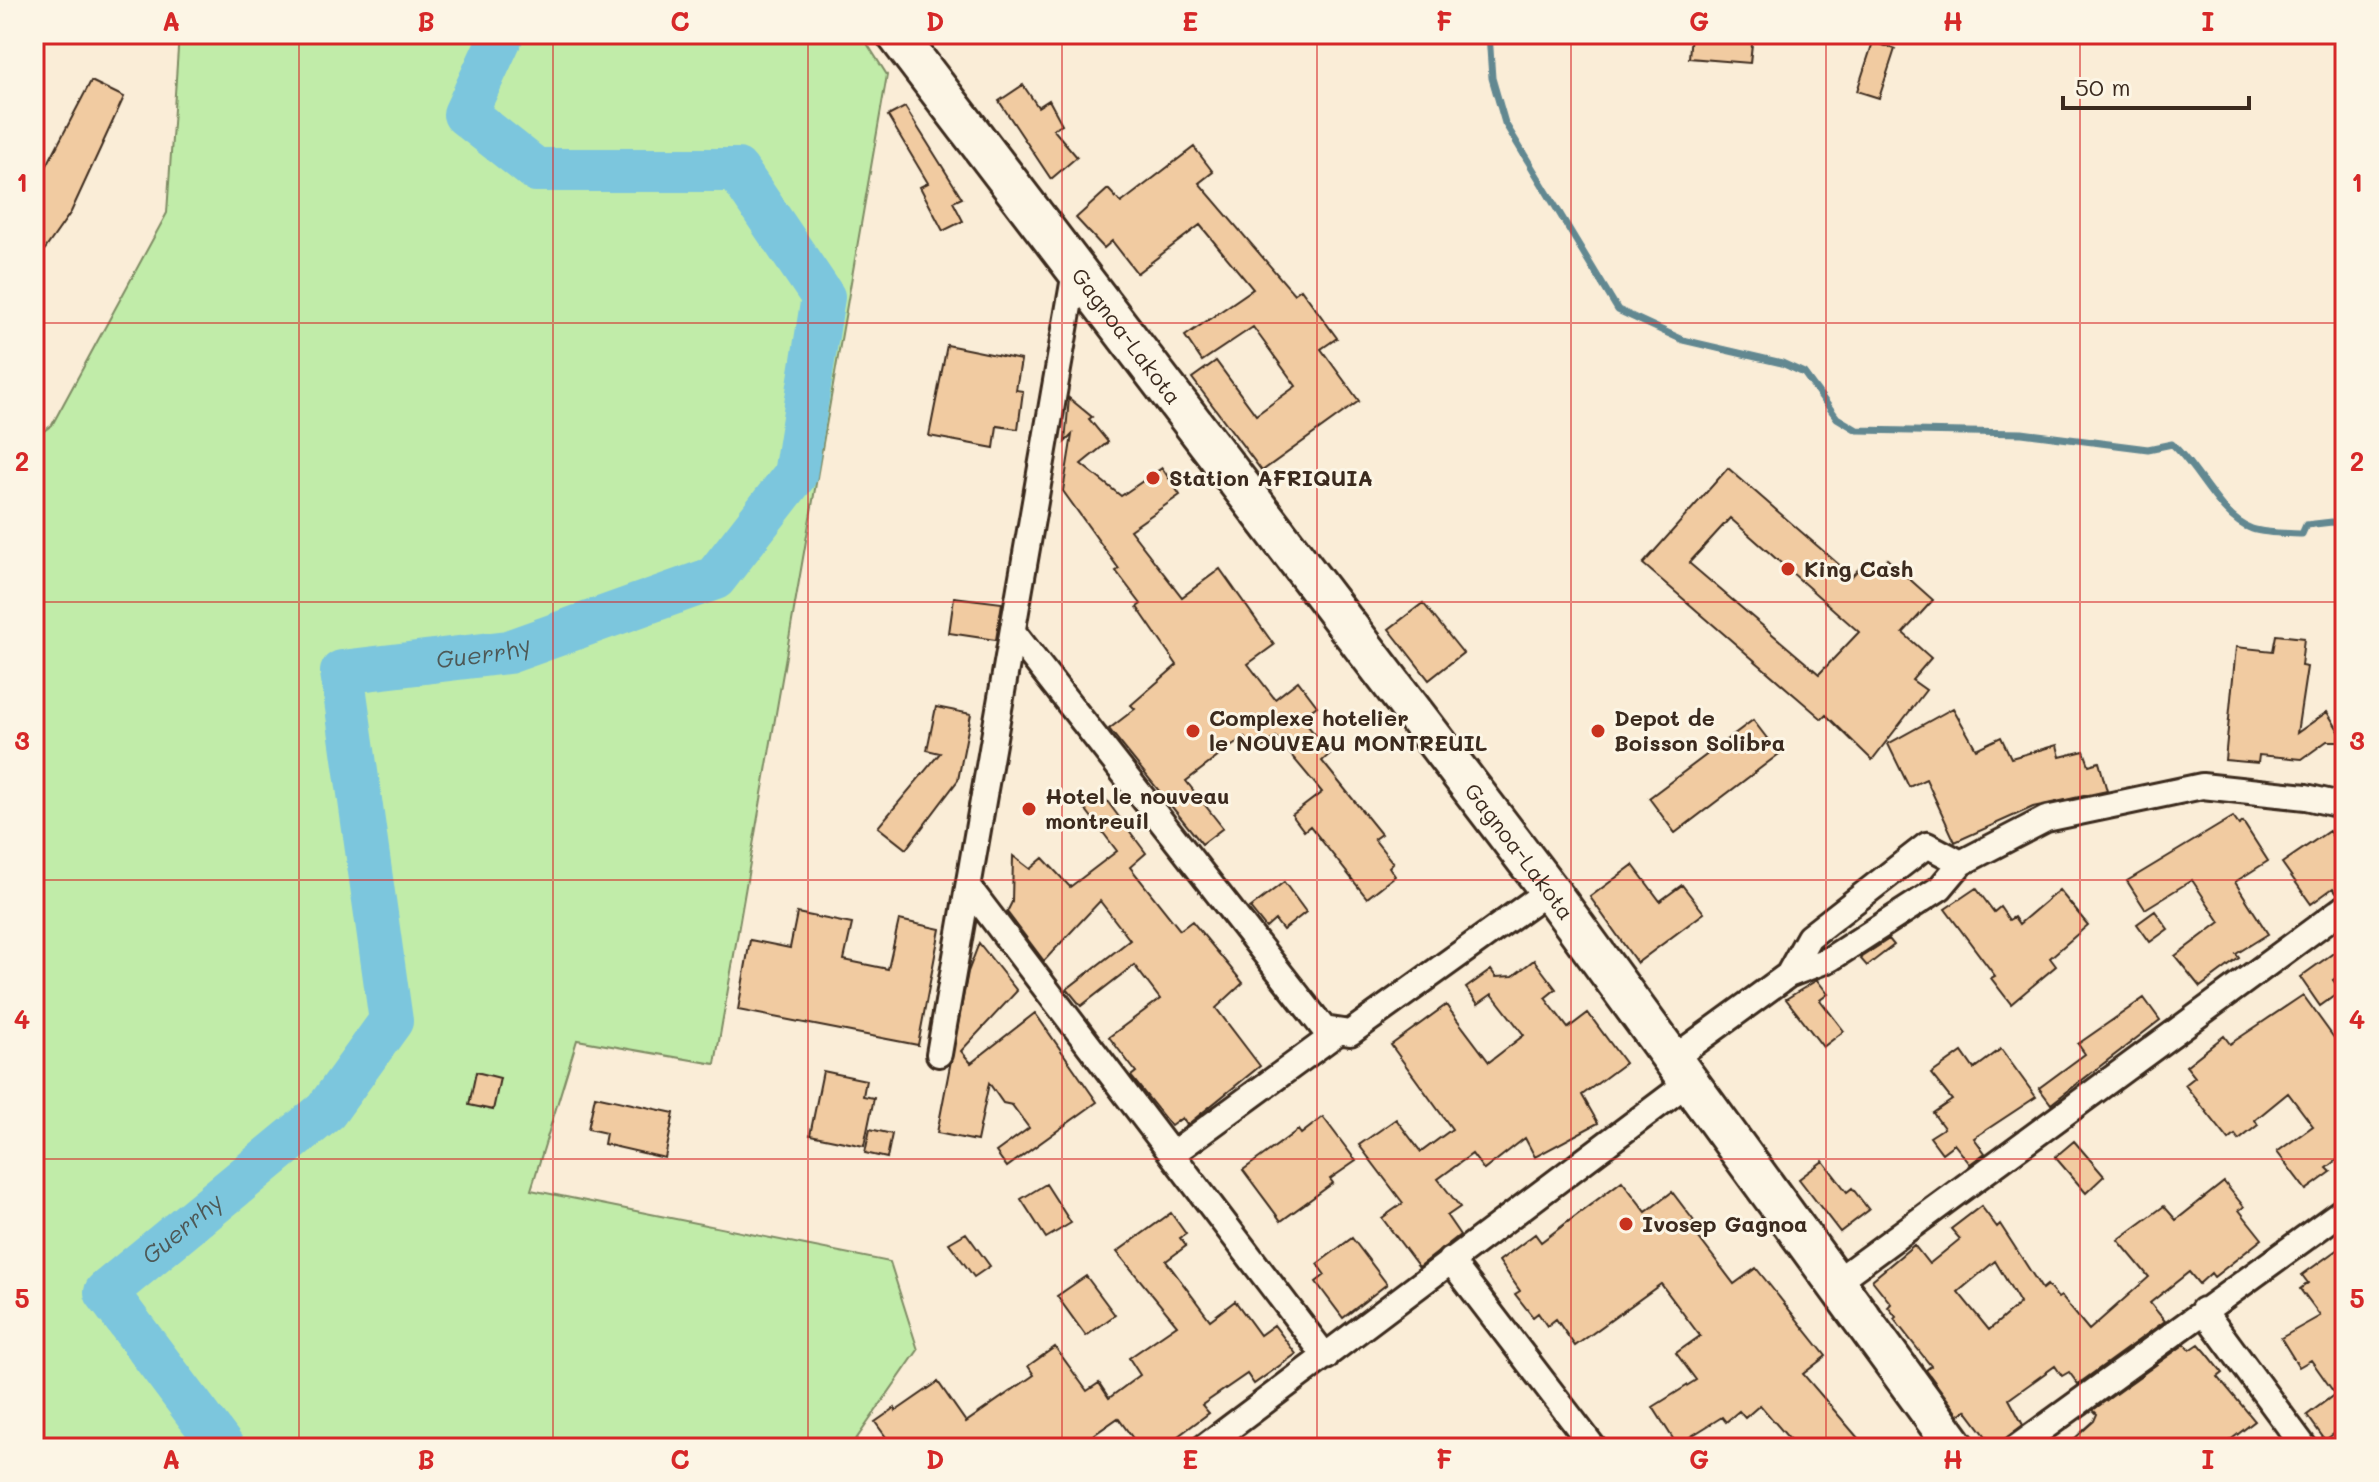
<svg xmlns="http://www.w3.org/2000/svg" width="2379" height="1482" font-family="Mali,sans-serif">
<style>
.green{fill:#c1eca9;stroke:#7e8b64;stroke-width:2}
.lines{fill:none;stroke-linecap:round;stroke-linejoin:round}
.stream{stroke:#628891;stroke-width:7}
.river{stroke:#7cc6dd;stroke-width:44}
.building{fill:#f1cba1;stroke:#3b2a1e;stroke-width:2;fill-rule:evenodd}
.minor-casing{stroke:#3b2a1e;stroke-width:30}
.primary-casing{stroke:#3b2a1e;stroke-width:44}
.minor{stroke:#fcf5e5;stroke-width:24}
.primary{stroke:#fcf5e5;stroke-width:38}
.grid{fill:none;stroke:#d62828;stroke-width:2;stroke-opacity:0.55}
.poi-dot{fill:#c8321e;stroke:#fcf5e5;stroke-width:3}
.labels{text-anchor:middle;stroke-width:6;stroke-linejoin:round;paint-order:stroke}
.street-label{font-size:22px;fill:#3b2a1e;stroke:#fcf5e5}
.poi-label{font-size:22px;font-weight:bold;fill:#3b2a1e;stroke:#fcf5e5;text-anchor:start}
.water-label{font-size:24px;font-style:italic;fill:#4e5957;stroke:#fcf5e5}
.neatline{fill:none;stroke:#d62828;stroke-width:3}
.grid-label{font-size:26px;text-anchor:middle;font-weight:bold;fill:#d62828}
</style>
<rect width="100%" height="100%" fill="#faedd7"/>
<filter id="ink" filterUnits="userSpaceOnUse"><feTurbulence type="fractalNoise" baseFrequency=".0125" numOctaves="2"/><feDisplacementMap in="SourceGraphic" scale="16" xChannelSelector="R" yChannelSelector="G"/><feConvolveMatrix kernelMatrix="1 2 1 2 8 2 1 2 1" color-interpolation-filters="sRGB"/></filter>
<g filter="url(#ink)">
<path class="green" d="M179 34H861L887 75 715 1064 577 1040 531 1190 890 1262 918 1350 850 1448H34V438L52 425 167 213Z"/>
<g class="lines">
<path class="stream" d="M1489 34 1492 78 1505 123 1618 310 1683 340 1782 363 1804 373 1837 418 1857 430 2022 433 2148 449 2172 444C2198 467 2220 518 2252 529 2267 534 2287 533 2302 534L2306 525 2332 522 2345 526"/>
<path class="river" id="s1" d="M223 1448 106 1292 326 1111 391 1021 342 672 508 652 715 578 795 475 823 297 737 170H536L465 114 502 34"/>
</g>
<path class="building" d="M1691 34 1753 35 1750 63 1689 58Z
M1873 42 1895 49 1879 98 1857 91Z
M91 81 124 97 71 212 34 265V190Z
M1023 85 1038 107 1049 100 1062 124 1053 129 1077 157 1051 179 999 101Z
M905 107 962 198 953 202 963 221 943 231 920 187 928 183 888 116Z
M1194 147 1213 172 1199 183 1294 294 1301 289 1337 338 1321 349 1359 401 1262 471 1192 378 1216 361 1256 415 1296 386 1253 327 1202 361 1185 336 1253 289 1200 225 1137 273 1112 241 1104 248 1076 218 1108 189 1121 203Z
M947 345 1021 360 1016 390 1023 391 1018 429 997 426 994 448 929 436Z
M1069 398 1092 417 1089 419 1108 442 1081 464 1121 496 1162 468 1180 495 1130 530 1182 597 1220 569 1274 645 1248 664 1275 699 1298 681 1317 706 1301 718 1331 753 1322 761 1381 834 1374 839 1393 863 1389 867 1395 876 1367 898 1310 826 1304 831 1292 815 1322 792 1276 737 1255 753 1244 737 1186 781 1223 828 1202 844 1109 729 1135 709 1131 705 1177 665 1137 607 1141 604 1116 571 1119 569 1063 491 1072 435 1065 442Z
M1728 468 1852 576 1867 560 1878 569 1887 559 1933 600 1903 633 1931 658 1912 680 1926 690 1872 760 1826 715 1822 719 1643 564ZM1730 518 1859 632 1819 674 1689 563Z
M954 597 1002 603 996 640 949 633Z
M1423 603 1463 653 1429 680 1389 629Z
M2276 635 2304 638 2301 666 2307 667 2297 733 2327 712 2345 741H2327L2302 759 2259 755 2258 763 2225 760 2236 647 2273 651Z
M936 707 971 714 958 780 906 849 878 827 940 753 927 750Z
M1953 708 1976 749 2001 737 2011 758 2057 745 2060 757 2084 751 2089 765 2099 762 2107 791 2033 807 1955 842 1926 779 1909 787 1888 744Z
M1753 720 1779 754 1675 833 1649 798Z
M1101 793 1146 853 1130 867 1180 930 1192 921 1243 983 1216 1008 1260 1066 1187 1125 1182 1118 1171 1126 1131 1076 1136 1072 1109 1037 1160 999 1134 965 1081 1006 1067 989 1130 940 1100 901 1044 961 1007 912 1012 902 1013 856 1030 869 1043 858 1070 887 1117 851 1083 806Z
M2233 817 2239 825 2243 822 2268 861 2235 882 2268 934 2236 954 2239 958 2200 987 2175 956 2220 922 2192 880 2145 909 2127 881Z
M2329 831 2345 855V892L2338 894 2333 888 2311 904 2282 863Z
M1633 865 1660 901 1682 885 1704 913 1637 963 1590 897Z
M1284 882 1306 912 1283 930 1275 920 1266 928 1250 908Z
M1976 888 1994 912 2000 907 2009 920 2014 917 2019 924 2059 890 2088 925 2050 958 2056 966 2011 1004 1991 978 1995 976 1945 909Z
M2155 911 2168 929 2150 942 2137 924Z
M797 913 852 924 844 960 888 969 899 920 940 929 918 1045 738 1010 750 940 790 948Z
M1889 939 1894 945 1867 966 1860 958Z
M979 943 1017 991 961 1051 971 1063 1035 1013 1097 1102 1007 1167 996 1152 1029 1128 1012 1105 1003 1103 989 1083 977 1141 937 1133 968 972Z
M2335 952 2345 967V971L2333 980 2341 991 2320 1006 2300 977Z
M1534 960 1556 989 1545 998 1568 1028 1588 1013 1625 1063 1582 1095 1598 1123 1535 1157 1525 1138 1484 1170 1472 1154 1438 1179 1460 1207 1447 1216 1460 1235 1419 1267 1382 1218 1403 1203 1359 1145 1396 1119 1421 1152 1452 1129 1391 1045 1446 1005 1489 1062 1524 1035 1492 994 1478 1004 1466 988 1491 970 1496 977 1513 976Z
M1817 980 1828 994 1820 1000 1844 1031 1823 1047 1786 999Z
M2303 995 2345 1053V1154L2327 1168 2331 1172 2306 1190 2277 1152 2313 1126 2288 1093 2255 1120 2258 1125 2239 1140 2235 1135 2229 1140 2185 1085 2195 1077 2186 1066 2224 1036 2230 1044Z
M2144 998 2160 1020 2051 1104 2039 1088 2085 1054 2078 1044Z
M2001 1049 2036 1097 1974 1138 1985 1153 1970 1164 1954 1144 1942 1153 1930 1137 1944 1128 1933 1113 1952 1100 1931 1074 1962 1052 1974 1069Z
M823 1071 866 1080 863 1096 874 1098 864 1146 810 1135Z
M476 1072 500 1078 493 1110 469 1105Z
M595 1096 674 1113 665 1158 604 1144 606 1133 588 1129Z
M1323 1117 1356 1161 1330 1179 1333 1183 1281 1221 1243 1170 1298 1130 1301 1134Z
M870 1129 892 1134 887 1158 865 1153Z
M2074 1141 2104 1176 2086 1193 2055 1157Z
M1823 1161 1847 1192 1852 1188 1869 1210 1840 1232 1799 1179Z
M1622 1181 1646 1212 1672 1192 1694 1221 1689 1225 1734 1284 1756 1268 1826 1356 1803 1374 1858 1438 1847 1448H1797L1760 1405 1745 1418 1739 1411 1726 1422 1722 1417 1677 1445 1653 1407 1696 1380 1676 1353 1700 1336 1661 1284 1575 1346 1556 1319 1547 1326 1538 1313 1533 1317 1515 1294 1520 1291 1499 1261 1535 1234 1541 1242Z
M2224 1182 2244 1207 2239 1210 2262 1239 2214 1277 2211 1273 2199 1284 2189 1272 2150 1303 2165 1321 2078 1384 2069 1372 2062 1376 2055 1366 2009 1399 2023 1425 1994 1447 1966 1410 1959 1415 1926 1370 1931 1366 1894 1319 1896 1317 1888 1307 1891 1304 1872 1280 1914 1245 1929 1264 1960 1239 1951 1229 1981 1206 1997 1227 2000 1224 2042 1289 2047 1285 2058 1298 2061 1296 2089 1330 2149 1277 2118 1240 2164 1206 2176 1220ZM1995 1261 2020 1303 1989 1330 1958 1292Z
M1046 1184 1071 1223 1046 1238 1021 1199Z
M1171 1213 1186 1234 1180 1238 1186 1246 1166 1261 1210 1320 1235 1301 1260 1335 1274 1325 1296 1354 1254 1384 1247 1374 1202 1405 1209 1413 1162 1448H1140L1118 1418 1075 1448H894L875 1422 895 1408 896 1411 938 1382 966 1422 1034 1375 1028 1366 1055 1347 1087 1391 1099 1383 1109 1398 1140 1375 1129 1358 1177 1325 1117 1252Z
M966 1233 990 1266 974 1277 949 1243Z
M1352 1238 1387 1284 1343 1318 1316 1282 1325 1275 1317 1264Z
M2345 1244V1426L2325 1440 2307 1415 2335 1394 2311 1360 2299 1367 2281 1338 2320 1316 2300 1289 2308 1283 2302 1275Z
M1086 1276 1115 1315 1086 1336 1057 1296Z
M2185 1344 2190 1350 2199 1344 2206 1352 2223 1373 2218 1377 2255 1421 2220 1448H2064L2094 1421 2097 1414 2093 1410Z"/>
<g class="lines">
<defs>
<path id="minor" d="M1013 632 1324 1029 1350 1033 1549 890
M970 889 1326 1357
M1788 975 1809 937 1927 845 1961 863
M939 1054 1076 266
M1674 1058 1788 975 1830 959 1940 888 1961 863 2046 819 2202 786 2306 797 2345 806
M1172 1154 1337 1033
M1450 1260 1594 1448
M1837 1281 2345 907
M2203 1310 2305 1448
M1203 1448 1690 1081
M2016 1448 2345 1209"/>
<g id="primary">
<path id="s2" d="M896 34 1549 890 1956 1448"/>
</g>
</defs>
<use href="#minor" class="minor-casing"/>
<use href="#primary" class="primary-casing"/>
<use href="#minor" class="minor"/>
<use href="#primary" class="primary"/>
</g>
</g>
<path class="grid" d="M299 34V1448M553 34V1448M808 34V1448M1062 34V1448M1317 34V1448M1571 34V1448M1826 34V1448M2080 34V1448M34 323H2345M34 602H2345M34 880H2345M34 1159H2345"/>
<g class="poi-dot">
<circle cx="1153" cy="478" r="8"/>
<circle cx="1788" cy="569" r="8"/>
<circle cx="1193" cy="731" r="8"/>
<circle cx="1598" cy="731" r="8"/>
<circle cx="1029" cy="809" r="8"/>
<circle cx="1626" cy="1224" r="8"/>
</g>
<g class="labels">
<g class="street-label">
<text dy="8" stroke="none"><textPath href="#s2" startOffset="380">Gagnoa-Lakota</textPath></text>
<text dy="8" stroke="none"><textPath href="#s2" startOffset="1028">Gagnoa-Lakota</textPath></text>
</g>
<g class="poi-label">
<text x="1169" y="486">Station AFRIQUIA</text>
<text x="1804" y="577">King Cash</text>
<text x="1209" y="726">Complexe hotelier<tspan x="1209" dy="25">le NOUVEAU MONTREUIL</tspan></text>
<text x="1614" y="726">Depot de<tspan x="1614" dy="25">Boisson Solibra</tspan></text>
<text x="1045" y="804">Hotel le nouveau<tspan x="1045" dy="25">montreuil</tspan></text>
<text x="1642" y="1232">Ivosep Gagnoa</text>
</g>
<g class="water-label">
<text dy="8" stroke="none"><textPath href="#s1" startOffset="1086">Guerrhy</textPath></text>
<text dy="8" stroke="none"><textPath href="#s1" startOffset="294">Guerrhy</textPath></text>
</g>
</g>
<rect width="2379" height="1482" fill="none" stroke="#fcf5e5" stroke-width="88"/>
<path d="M2063 96v12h186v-12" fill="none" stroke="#3b2a1e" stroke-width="4"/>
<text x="2075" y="96" font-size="24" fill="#3b2a1e" stroke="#fcf5e5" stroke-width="6" paint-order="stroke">50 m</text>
<rect x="44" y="44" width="2291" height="1394" class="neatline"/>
<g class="grid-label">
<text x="171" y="31">A</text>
<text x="426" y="31">B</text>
<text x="680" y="31">C</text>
<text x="935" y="31">D</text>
<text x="1190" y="31">E</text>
<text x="1444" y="31">F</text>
<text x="1699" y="31">G</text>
<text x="1953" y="31">H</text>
<text x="2208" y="31">I</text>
<text x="22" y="192">1</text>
<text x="2357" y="192">1</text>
<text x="22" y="471">2</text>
<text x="2357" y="471">2</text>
<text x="22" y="750">3</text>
<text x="2357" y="750">3</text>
<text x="22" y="1029">4</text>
<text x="2357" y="1029">4</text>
<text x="22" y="1308">5</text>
<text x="2357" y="1308">5</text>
<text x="171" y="1469">A</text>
<text x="426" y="1469">B</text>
<text x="680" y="1469">C</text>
<text x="935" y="1469">D</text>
<text x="1190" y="1469">E</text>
<text x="1444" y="1469">F</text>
<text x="1699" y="1469">G</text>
<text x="1953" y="1469">H</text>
<text x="2208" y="1469">I</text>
</g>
</svg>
